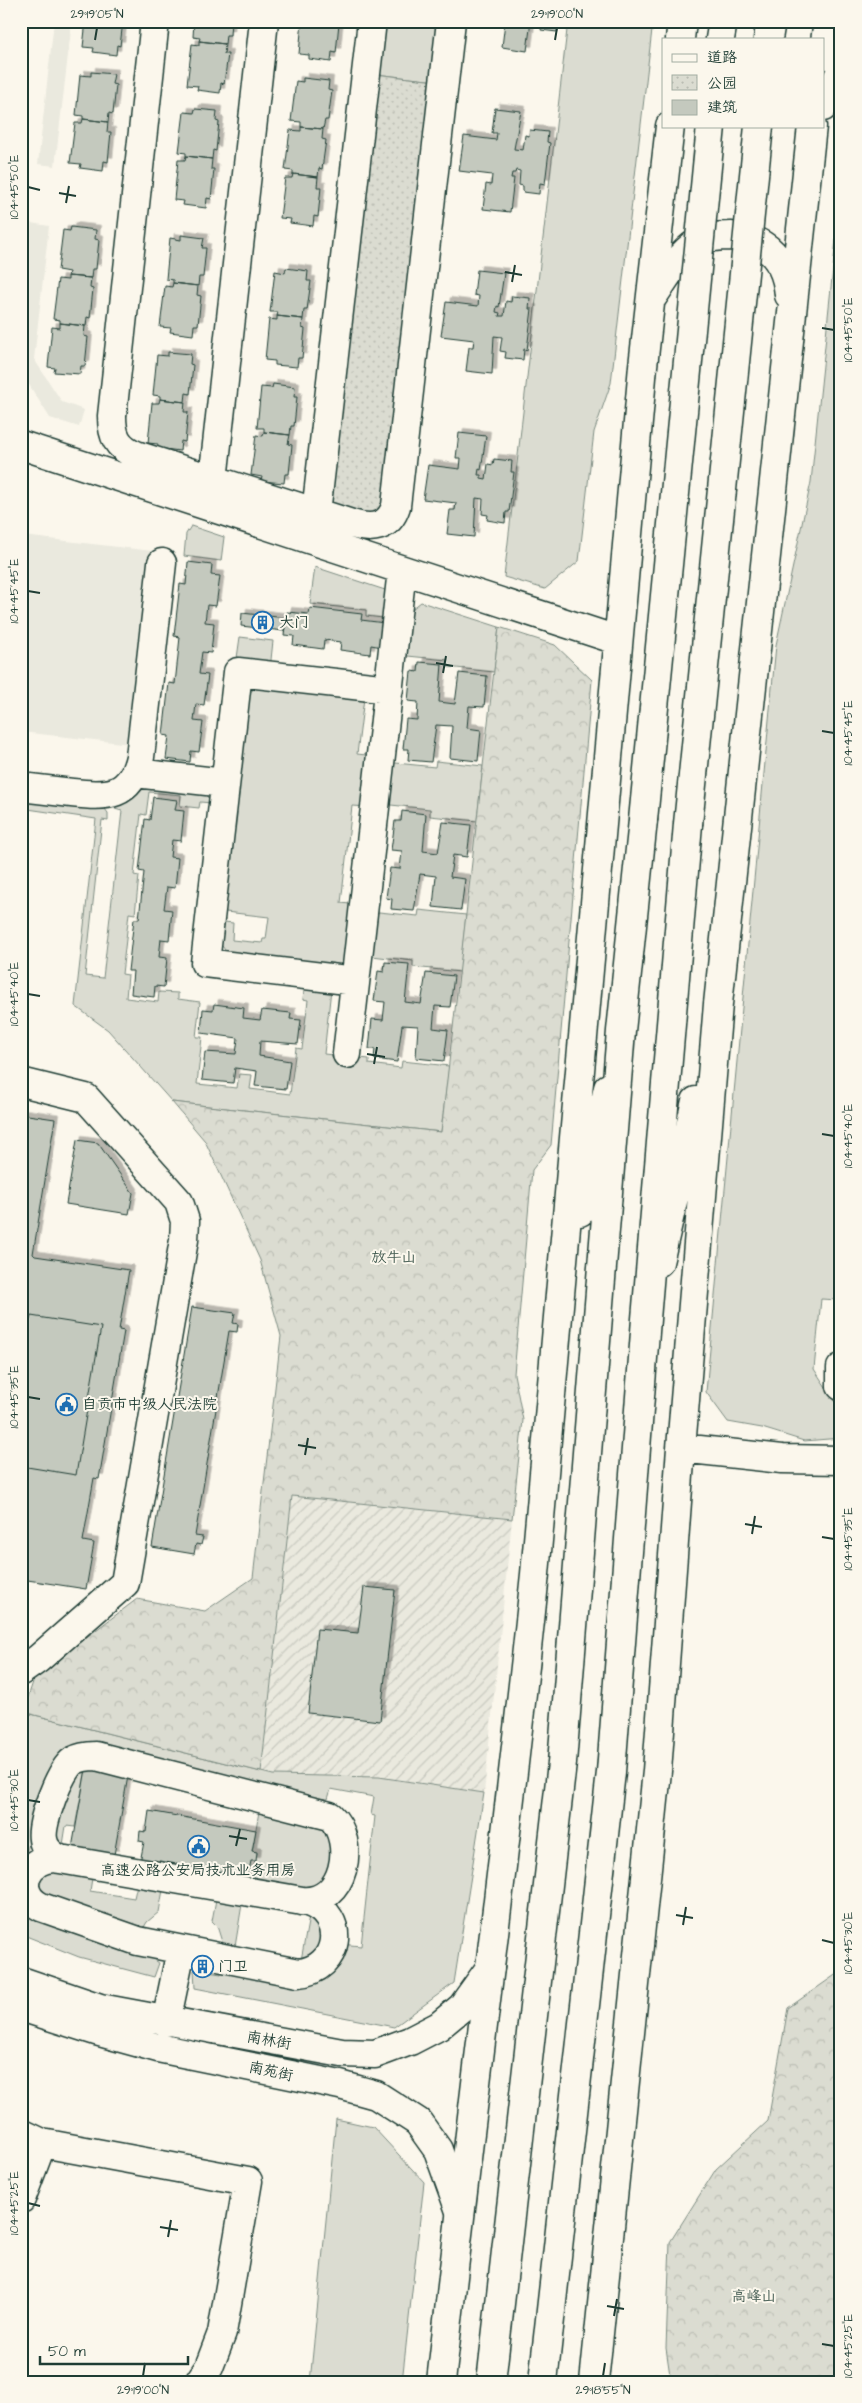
<svg xmlns="http://www.w3.org/2000/svg" width="862" height="2403" font-family="'Architects Daughter','LXGW WenKai TC',sans-serif">
<style>
.built{fill:#eae9de}
.industrial{fill:url(#industrial-furrows)}
.grass{fill:#dbdcd1;stroke:#7d8c82}
.forest{fill:url(#forest-crowns);stroke:#7d8c82}
.park{fill:url(#park-dots);stroke:#7d8c82}
.building{fill:#c4c9be;stroke:#1f3d34;filter:url(#shadow)}
.lines{fill:none;stroke-linecap:round;stroke-linejoin:round}
.minor-casing{stroke:#1f3d34;stroke-width:31}
.major-casing{stroke:#1f3d34;stroke-width:31}
.highway-casing{stroke:#1f3d34;stroke-width:31}
.minor{stroke:#fbf7ec;stroke-width:28}
.major{stroke:#fbf7ec;stroke-width:28}
.highway{stroke:#fbf7ec;stroke-width:28}
.highway-bridge-casing{stroke:#1f3d34;stroke-width:31;stroke-linecap:butt}
.highway-bridge{stroke:#fbf7ec;stroke-width:28}
.ticks{fill:none;stroke:#1f3d34;stroke-width:2}
.labels{text-anchor:middle;stroke-width:4;stroke-linejoin:round;paint-order:stroke}
.poi-label{font-size:15px;fill:#1f3d34;stroke:#fbf7ec;text-anchor:start}
.park-label{font-size:15px;fill:#455d53;stroke:#fbf7ec}
.street-label{font-size:15px;fill:#1f3d34;stroke:#fbf7ec}
.neatline{fill:none;stroke:#1f3d34;stroke-width:2}
.ticks-label{font-size:12px;text-anchor:middle;fill:#1f3d34}
</style>
<defs>
<pattern id="industrial-furrows" width="10" height="10" patternUnits="userSpaceOnUse" patternTransform="scale(1.25)"><rect width="10" height="10" fill="#eae9de"/><path d="M-1 1l2-2M0 10L10 0M9 11l2-2" fill="none" stroke="#c8c9bf"/></pattern>
<pattern id="forest-crowns" width="20" height="18" patternUnits="userSpaceOnUse" patternTransform="scale(1.25)"><rect width="20" height="18" fill="#dbdcd1"/><path d="M2 6a3 3 0 1 1 6 0M12 15a3 3 0 1 1 6 0" fill="none" stroke="#bcbeb4"/></pattern>
<pattern id="park-dots" width="8" height="8" patternUnits="userSpaceOnUse" patternTransform="scale(1.25)"><rect width="8" height="8" fill="#dbdcd1"/><path d="M2 2h.1M6 6h.1" fill="none" stroke="#bcbeb4" stroke-width="1.8" stroke-linecap="round"/></pattern>
<filter id="shadow"><feDropShadow dx="4.5" dy="-4.5" stdDeviation="0" flood-color="#0004"/></filter>
</defs>
<rect width="100%" height="100%" fill="#fbf7ec"/>
<filter id="ink" filterUnits="userSpaceOnUse"><feTurbulence type="fractalNoise" baseFrequency=".02" numOctaves="2"/><feDisplacementMap in="SourceGraphic" scale="10" xChannelSelector="R" yChannelSelector="G"/><feConvolveMatrix kernelMatrix="1 2 1 2 8 2 1 2 1" color-interpolation-filters="sRGB"/></filter>
<g filter="url(#ink)">
<path class="built" d="M54 21H72L55 166 38 164Z
M31 223 49 226 34 359 62 402 84 410 79 427 50 418 21 372V312Z
M23 536 170 553 149 746 21 732V538Z"/>
<path class="industrial" d="M292 1496 512 1519 484 1793 379 1777 273 1775 261 1772Z"/>
<path class="grass" d="M381 21H442L436 81 375 74Z
M568 21H653L611 383 594 432 579 561 545 589 504 577Z
M841 190V1223L838 1248 840 1249C838 1270 848 1303 836 1323L838 1300 821 1299 814 1369 841 1410V1438L804 1441 762 1428 728 1422 706 1392 776 645 811 482Z
M191 526 224 537 221 561 184 556 186 534Z
M315 567 388 591 391 619 366 616V610L310 604Z
M421 602 499 627 494 672 447 667V660L398 655 408 612Z
M240 637 273 641 270 669 236 665Z
M256 687 364 698 357 754 375 756 369 807 352 806 341 903 358 905 347 957 338 966 229 955 218 941 216 921 233 923 232 940 262 943 263 939H266L269 917 217 911 247 695Z
M436 761 483 766 477 821 430 816V809L381 804 386 762 435 767Z
M137 785 205 794 212 803 200 802 199 808 180 806 181 795 149 792 146 815 141 814 134 875 139 876 135 914 129 913 122 974 128 975 126 998 158 1002 159 992 178 993V999L200 1002 196 1037H202L197 1084 237 1088 239 1074 252 1075 250 1089 290 1094 296 1048 302 1049 308 1000 303 999 305 981 331 989 324 1054 369 1059V1064L401 1068 402 1061 449 1066 441 1132 172 1102 108 1030 75 1006 96 819 21 808V793L102 805 108 813V821L102 820 85 976 103 978 122 811 115 809 116 803Z
M419 910 466 915 460 972 413 967V961L364 955 369 911 418 916Z
M23 1712 273 1775 379 1777 484 1793 454 1983 394 2027 195 1988 194 1970 221 1974 222 1966 294 1980 340 1944 361 1946 375 1816 371 1815 374 1797 331 1789 328 1799 271 1793 101 1749 53 1775 21 1867V1719Z
M80 1766 128 1776 86 1769 75 1827 66 1826 62 1851 50 1833Z
M260 1806 317 1818 336 1843 321 1890 250 1884 257 1853 252 1851Z
M38 1871 93 1872 90 1891 134 1898 138 1880 164 1884 159 1912 147 1922 140 1934 44 1900 33 1879Z
M217 1894 243 1898 234 1953 223 1945 217 1926 212 1921Z
M21 1898 157 1956 156 1961 159 1963 154 1977 79 1957 21 1934Z
M310 1911 325 1942 300 1966Z
M336 2119 373 2127 424 2182 402 2382H310Z"/>
<path class="forest" d="M499 627 555 645 592 680 551 1145 532 1170 514 1374 523 1420 512 1519 292 1496 261 1772 23 1712 35 1676 137 1599 205 1611 253 1578 281 1336 260 1260 205 1141 172 1102 441 1132Z
M841 1971V2382H671L666 2348 670 2242 716 2169 768 2121 788 2008Z"/>
<path class="park" d="M375 74 436 81 390 499 379 515 337 509 330 499Z"/>
<path class="building" d="M86 21H123L120 46 117 45 116 55 93 52 94 48 83 47Z
M194 21H231L230 35H226L225 44 199 41 200 38 193 37Z
M302 21H336L339 23 336 53 332 52 331 62 309 59V55L299 54Z
M509 21H531L527 51 502 47 505 22Z
M537 21H563L559 22 557 32 541 30 542 24H537Z
M199 41 225 44 224 54H228L224 84 221 83 220 93 197 90 198 86 187 85 192 44 199 45Z
M91 72 114 74 112 84 116 85 113 114 109 113 108 122 83 119V116L76 115 80 75 91 76Z
M303 78 329 81 328 90 332 91 328 120H325L323 129 301 127V122L291 121 296 81 303 82Z
M495 108 521 111 514 149 523 150 525 135 529 136 530 130 548 132 547 142 550 143 545 184 540 183 539 194 523 192V186L519 185 520 171 516 170 515 173H512L511 178H514L510 212 483 209 486 184 491 185 492 175 459 171 464 136 496 140 497 133H492Z
M195 109 217 111 216 121 219 122 216 151 213 150 212 159 186 156V153L179 152 184 112 194 113Z
M83 119 108 122 107 132H111L108 162 104 161 103 171 80 168 81 164 70 163 75 123H82Z
M301 127 323 129 322 139 326 140 322 169 319 168 318 177 293 174V171L285 170 290 130 301 131Z
M186 156 212 159 211 169H214L211 199 207 198 206 208 183 205 184 201 174 200 178 160H185Z
M293 174 318 177 317 187H321L318 217 314 216 313 226 290 223 291 219 280 218 285 178H292Z
M71 227 96 230 95 239 99 240 96 269H92L91 278 68 276 69 272 58 270 63 230 70 231Z
M181 235 204 238 202 248H206L203 277H199L198 286 173 283V280L166 279 170 238 181 240Z
M286 268 308 271 307 281H311L307 310H304L303 319 277 316 278 312H270L275 271 285 273Z
M477 270 504 273 499 307 497 306 496 312 500 313 499 316H504L506 301 511 302 512 296 530 298 529 309H532L527 350 524 349 523 360 505 358 506 352 500 351 502 337 494 336 492 374 466 371 469 347H473L474 340 441 336 446 302 478 306 479 296 474 295Z
M68 276 91 278 90 288 93 289 90 318 87 317 86 326 60 323V320L53 319 58 279 68 280Z
M173 283 198 286 197 295 201 296 198 325H194L193 335 170 332 171 328 160 327 165 286 172 287Z
M277 316 303 319 302 328 305 329 302 358H298L297 367 275 365V361L265 360 269 319 277 320Z
M60 323 85 326 84 336 88 337 85 366H81L80 374 54 372 55 368 48 367 52 327 60 328Z
M168 352 191 354 190 364 193 365 190 394 186 393 185 402 160 399V396L153 395 157 355 168 356Z
M273 384 295 387 294 397H297L294 426H291L290 435 264 432V428H257L261 387 272 388Z
M160 399 185 402 184 412H188L185 442 181 441 180 451 157 448 158 444 148 443 152 403H159Z
M264 432 290 435 288 444 292 445 289 474H285L284 483 261 481 262 477 251 475 256 435 263 436Z
M459 433 486 436 481 470 479 469 478 475H481V478L486 479 488 464 493 465 494 459 512 461 511 472H514L509 512H506L505 523 487 520 488 515 482 514 483 499 476 498 474 537 447 534 450 510H455L456 503 423 499 428 465 460 469 461 458H456Z
M188 562 212 565 211 575 220 576 216 606 207 605 205 622 214 623 211 653 202 652 199 674 208 675 204 705 196 704 194 721 203 722 199 752 191 751 190 762 166 759 169 736 163 735 169 683 175 684 180 637 174 636 180 584 186 585Z
M310 608 362 614 361 620 385 623 382 647 371 645 370 654 340 650 341 642 324 640 323 649 293 645 294 636 284 635 287 612 309 614Z
M242 613 286 618 284 631 241 626Z
M419 662 442 664 439 702 455 704 459 673 487 676 484 707 469 706 467 728 481 730 478 761 450 758 452 726 436 725 431 762 408 760 409 749H403L406 719 417 720 418 702 408 701 411 671 418 672Z
M153 797 177 800 175 810 184 811 181 841 172 840 170 857 178 858 175 888 167 887 164 909 172 910 169 940 161 939 159 957 167 958 164 987 155 986 154 997 131 994 133 971H128L134 919H139L144 872 139 871 145 819 150 820Z
M402 811 426 814 423 851 438 853 443 822 471 825 467 857 453 855 450 877 465 879 461 910 433 907 436 876 420 874 414 911 391 909 392 899 386 898 390 868 400 869 402 851 391 850 395 821H401Z
M385 962 409 964 405 1002 421 1004 426 973 454 976 450 1007 435 1006 433 1028 448 1030 444 1061 416 1058 418 1026 402 1025 397 1062 374 1059 375 1049H369L372 1019 383 1020 385 1002 374 1001 378 971 384 972Z
M214 1004 244 1008 243 1018 260 1020 262 1010 291 1013 290 1019 301 1020 298 1044 260 1041 259 1056 290 1061 286 1089 255 1086 257 1071 235 1068 233 1083 202 1080 205 1052 236 1054 238 1038 201 1033 203 1009 213 1010Z
M21 1114 55 1119 33 1254 35 1256 129 1270 119 1330 124 1331 99 1479 94 1478 83 1541 94 1543 86 1589 21 1579Z
M77 1140 98 1143 133 1193 129 1214 66 1204Z
M192 1307 235 1313 233 1323 238 1324 237 1332 229 1331 195 1536 203 1537 201 1545 196 1544 194 1554 152 1547Z
M31 1316 101 1327 76 1475 21 1466V1318L30 1320Z
M364 1587 395 1590 380 1721 308 1713 317 1629 358 1633Z
M86 1769 128 1776 114 1855 72 1848Z
M149 1811 256 1830 252 1851 257 1852 256 1861H251L247 1881 140 1862 144 1842 139 1841 140 1831 146 1832Z"/>
<g class="lines">
<defs>
<path id="minor" d="M155 21 112 416C112 436 117 447 136 455L352 524C372 530 389 528 396 506L451 21
M680 39 682 21
M823 55 828 21
M823 107 841 71
M652 298C666 278 677 256 698 242 706 237 721 236 731 236 767 238 786 260 789 295
M21 445 617 640
M229 485 213 480 264 21
M316 513 372 21
M135 773 225 783
M21 787C38 789 55 791 72 793 107 797 131 797 140 757L162 563
M355 981 205 963 238 672 389 689
M347 1054 402 570
M21 1082 86 1098 179 1202 185 1221 184 1240 125 1583 38 1659 21 1671
M580 1212 608 1088
M659 1262 696 1101
M841 1368V1386
M681 1448 782 1459 841 1460
M60 1859C27 1853 11 1892 41 1907L138 1941 298 1973C340 1970 348 1916 308 1902L60 1859C51 1855 44 1848 43 1839 40 1823 60 1770 73 1761 80 1757 88 1756 96 1756L330 1816C357 1841 345 1905 301 1901
M166 2022 181 1950
M21 2133 42 2143 248 2181 222 2333 209 2367 199 2382
M21 2199 42 2143
M441 2382C471 2112 507 1843 535 1574L643 366 670 126
M594 2382 657 1771 681 1448 718 1004 812 126"/>
<path id="major" d="M21 1981 100 2008 342 2053 375 2054 410 2041 439 2026 462 2007 490 1968
M21 2007 96 2031 158 2048 340 2085 376 2095 418 2122 438 2150 460 2211"/>
<path id="highway" d="M720 39 723 21
M768 39 771 21
M491 2382 562 1763 621 1031 643 820
M543 2382 611 1772 646 1319 688 824"/>
</defs>
<use href="#minor" class="minor-casing"/>
<use href="#major" class="major-casing"/>
<use href="#highway" class="highway-casing"/>
<use href="#minor" class="minor"/>
<use href="#major" class="major"/>
<use href="#highway" class="highway"/>
<defs>
<path id="highway-bridge" d="M643 820 711 126
M688 824 759 126"/>
</defs>
<use href="#highway-bridge" class="highway-bridge-casing"/>
<use href="#highway-bridge" class="highway-bridge"/>
</g>
</g>
<path class="ticks" d="M95 40 97 28M555 40 557 28M28 187 40 190M59 193 76 196M66 203 69 186M505 272 522 275M512 282 515 265M822 328 834 330M28 591 40 593M436 663 453 666M443 673 446 656M822 731 834 733M28 994 40 996M367 1054 385 1057M374 1064 377 1047M822 1134 834 1136M28 1397 40 1399M298 1445 316 1448M305 1455 308 1438M745 1524 762 1527M752 1534 755 1516M822 1537 834 1539M28 1800 40 1802M229 1836 247 1839M236 1846 240 1829M676 1915 693 1918M683 1925 686 1907M822 1940 834 1943M28 2203 40 2206M160 2227 178 2230M168 2237 171 2220M607 2306 624 2309M614 2316 617 2299M822 2344 834 2346M143 2376 145 2363M603 2376 605 2363"/>
<defs>
<symbol id="building-ring" viewBox="-11 -11 22 22"><circle r="9.5" fill="#fbf7ec" stroke="#1f6fb2" stroke-width="1.5"/><path d="M-4-6H4V6H1V3H-1V6H-4ZM-2.5-4.3h1.7v1.8h-1.7ZM.8-4.3h1.7v1.8H.8ZM-2.5-1h1.7V.8h-1.7ZM.8-1h1.7V.8H.8Z" fill="#1f6fb2"/></symbol>
<symbol id="civic-ring" viewBox="-11 -11 22 22"><circle r="9.5" fill="#fbf7ec" stroke="#1f6fb2" stroke-width="1.5"/><path d="M-.6-6.5H3V-4.5H.6V-3L4-1V1h2V6H-6V1h2V-1L-.6-3ZM-1.2 2.5V6h2.4V2.5Z" fill="#1f6fb2"/></symbol>
</defs>
<g fill-rule="evenodd">
<use href="#building-ring" x="250" y="610" width="25" height="25"/>
<use href="#civic-ring" x="54" y="1392" width="25" height="25"/>
<use href="#civic-ring" x="186" y="1834" width="25" height="25"/>
<use href="#building-ring" x="190" y="1954" width="25" height="25"/>
</g>
<g class="labels">
<g class="poi-label">
<text x="279" y="627">大门</text>
<text x="82" y="1409">自贡市中级人民法院</text>
<text x="198" y="1875" text-anchor="middle">高速公路公安局技术业务用房</text>
<text x="218" y="1971">门卫</text>
</g>
<g class="park-label">
<text x="394" y="1262">放牛山</text>
<text x="754" y="2301">高峰山</text>
</g>
<g class="street-label">
<text transform="translate(269 2040) rotate(10)" y="5">南林街</text>
<text transform="translate(271 2071) rotate(12)" y="5">南苑街</text>
</g>
</g>
<rect width="862" height="2403" fill="none" stroke="#fbf7ec" stroke-width="55"/>
<rect x="662" y="38" width="162" height="90" fill="#fbf7ec" stroke="#a3ada2"/>
<rect x="672" y="54" width="25" height="8" fill="#fbf7ec" stroke="#a3ada2"/>
<text x="707" y="62" font-size="15" fill="#1f3d34">道路</text>
<rect x="672" y="75" width="25" height="15" fill="url(#park-dots)" stroke="#a3ada2"/>
<text x="707" y="88" font-size="15" fill="#1f3d34">公园</text>
<rect x="672" y="100" width="25" height="15" fill="#c4c9be" stroke="#a3ada2"/>
<text x="707" y="112" font-size="15" fill="#1f3d34">建筑</text>
<path d="M40 2356v8h148v-8" fill="none" stroke="#1f3d34" stroke-width="2.5"/>
<text x="48" y="2356" font-size="15" fill="#1f3d34" stroke="#fbf7ec" stroke-width="4" paint-order="stroke">50 m</text>
<rect x="28" y="28" width="806" height="2348" class="neatline"/>
<g class="ticks-label">
<text x="97" y="18">29°19'05"N</text>
<text x="557" y="18">29°19'00"N</text>
<text transform="translate(14 187) rotate(-90)" y="4">104°45'50"E</text>
<text transform="translate(848 330) rotate(-90)" y="4">104°45'50"E</text>
<text transform="translate(14 591) rotate(-90)" y="4">104°45'45"E</text>
<text transform="translate(848 733) rotate(-90)" y="4">104°45'45"E</text>
<text transform="translate(14 994) rotate(-90)" y="4">104°45'40"E</text>
<text transform="translate(848 1136) rotate(-90)" y="4">104°45'40"E</text>
<text transform="translate(14 1397) rotate(-90)" y="4">104°45'35"E</text>
<text transform="translate(848 1539) rotate(-90)" y="4">104°45'35"E</text>
<text transform="translate(14 1800) rotate(-90)" y="4">104°45'30"E</text>
<text transform="translate(848 1943) rotate(-90)" y="4">104°45'30"E</text>
<text transform="translate(14 2203) rotate(-90)" y="4">104°45'25"E</text>
<text transform="translate(848 2346) rotate(-90)" y="4">104°45'25"E</text>
<text x="143" y="2394">29°19'00"N</text>
<text x="603" y="2394">29°18'55"N</text>
</g>
</svg>
